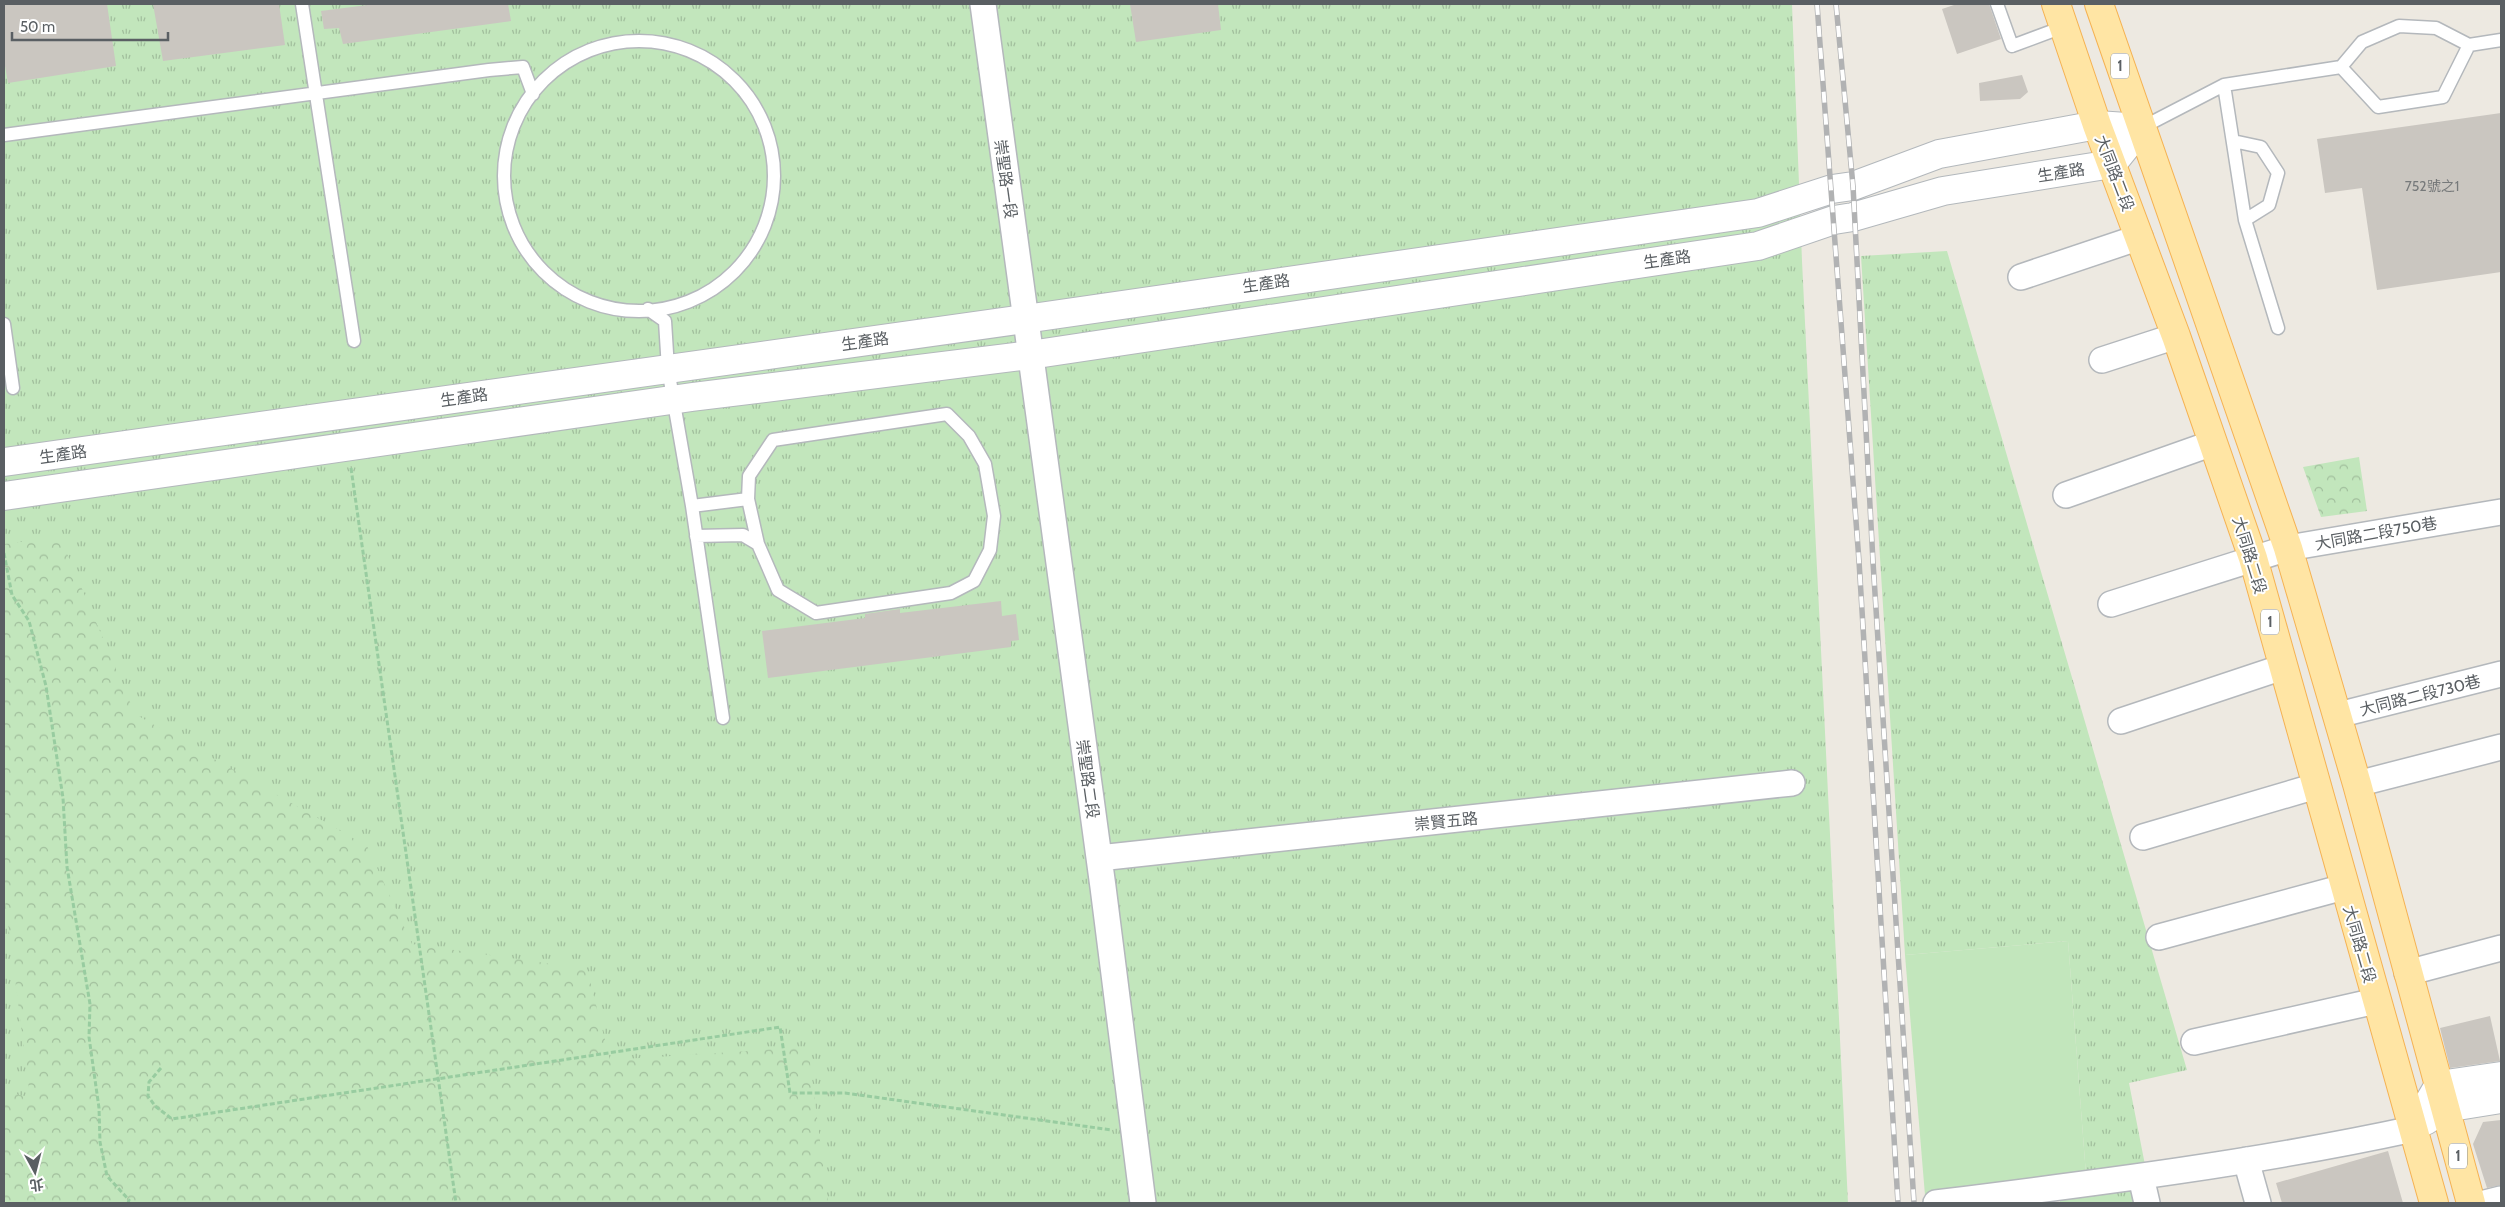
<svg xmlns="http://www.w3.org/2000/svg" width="2505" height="1207" font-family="Cabin,'Noto Sans TC',sans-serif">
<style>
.grass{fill:url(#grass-tufts)}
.forest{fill:url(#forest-crowns)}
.pitch{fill:#c2e6bc}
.building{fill:#cac6c0}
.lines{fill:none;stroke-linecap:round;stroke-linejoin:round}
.lane-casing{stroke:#b4b8bc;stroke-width:15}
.street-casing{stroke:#b4b8bc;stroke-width:28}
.secondary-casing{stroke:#b3b8bc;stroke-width:30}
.primary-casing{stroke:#f5b253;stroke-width:30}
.path{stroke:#98cca0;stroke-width:3;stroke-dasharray:5 2.5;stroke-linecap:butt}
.lane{stroke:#fff;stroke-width:12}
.street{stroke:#fff;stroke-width:25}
.secondary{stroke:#fff;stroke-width:28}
.primary{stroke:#ffe5a4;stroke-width:28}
.rail-casing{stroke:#b1b2b3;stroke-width:5.5}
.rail{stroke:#fff;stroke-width:4;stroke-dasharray:11;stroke-linecap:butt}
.labels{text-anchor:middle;stroke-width:4;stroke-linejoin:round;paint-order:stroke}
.number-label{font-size:14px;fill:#76797a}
.shield{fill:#fff;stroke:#8c8f92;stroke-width:1}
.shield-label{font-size:15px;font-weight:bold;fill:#5a5f63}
.street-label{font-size:16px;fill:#5a5f63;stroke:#fff}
</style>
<defs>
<pattern id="grass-tufts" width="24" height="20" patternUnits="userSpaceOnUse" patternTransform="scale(1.25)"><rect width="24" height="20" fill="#c2e6bc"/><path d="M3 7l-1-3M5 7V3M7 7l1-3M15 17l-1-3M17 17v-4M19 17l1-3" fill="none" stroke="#a1be9c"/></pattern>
<pattern id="forest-crowns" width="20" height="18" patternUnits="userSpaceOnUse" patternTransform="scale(1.25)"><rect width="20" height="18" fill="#c2e6bc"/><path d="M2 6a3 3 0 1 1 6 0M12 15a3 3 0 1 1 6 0" fill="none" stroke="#a1be9c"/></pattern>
</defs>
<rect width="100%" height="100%" fill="#ede9e1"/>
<path class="grass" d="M4 4H1792L1802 261 1848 1203H4Z
M1947 251 2187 1070 2129 1083 2145 1165 2086 1175 2068 941 1905 955 1861 256Z
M2135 1185 2140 1203H2060V1197Z"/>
<path class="forest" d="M2359 457 2367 511 2321 517 2303 467Z
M60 537 135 714 367 846 412 944 587 969 610 1060 808 1047 828 1203H4V1092L30 1097 4 892V544Z"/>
<path class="pitch" d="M2068 941 2086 1175 1925 1195 1905 955Z"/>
<path class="building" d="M4 4H107L116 66 8 83 4 60Z
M153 4H279L285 45 163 61Z
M375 4H508L511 21 343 44 339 28 324 29 321 11Z
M1130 4H1218L1221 30 1136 42Z
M1957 4H1989L2001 39 1957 54 1942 9Z
M2022 75 2028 92 2020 99 1980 101 1979 83Z
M2501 113V272L2377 290 2362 188 2325 193 2317 139Z
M1001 601 1002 616 1016 614 1019 640 1011 641V647L768 678 762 631 865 618V614L900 609V613Z
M2490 1016 2500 1061 2450 1068 2440 1028Z
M2501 1120V1185L2487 1188 2473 1144 2483 1122Z
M2388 1151 2403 1203H2282L2276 1183Z"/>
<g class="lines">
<defs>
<path id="lane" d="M302 4 354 341
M1997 4 2012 46 2063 27
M504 176a135 135 0 1 1 270 0a135 135 0 1 1-270 0Z
M2341 67 2378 107 2443 97 2469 45
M2224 85 2245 220 2278 328
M2141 128 2224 85 2341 67 2362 42 2399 26 2436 28 2469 45 2501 40
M4 135 489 70 523 67 533 94
M2233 141 2261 147 2278 173 2269 205 2245 220
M648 309 665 321 668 369 692 506 723 718
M4 324 13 388
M748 499 758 544
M692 506 748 499 749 476 773 440 947 414 969 436 985 464 994 516 990 550 974 581 951 593 816 613 778 590 758 544 743 535 696 536"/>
<path id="street" d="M983 4 1103 887 1143 1203
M2021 277 2140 237
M2102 360 2176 336
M2066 495 2213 443
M2111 604 2288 548 2501 512
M2338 715 2501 674
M2121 721 2283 667
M2357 784 2501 747
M2143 837 2316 786
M1099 858 1792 783
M2159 937 2344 887
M2407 973 2501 948
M2194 1042 2376 1001
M2246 1160 2258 1203
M2141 1177 2147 1203
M1936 1203C2095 1183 2256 1163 2413 1129
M2485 1203 2501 1199"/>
<path id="secondary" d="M4 462 1025 319 1758 213 1832 189 1853 186 1939 154 2097 125 2141 128
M4 496 692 397 1030 355 1758 246 1834 220 1853 217 1943 191 2112 164 2141 128
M2425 1121 2445 1108 2501 1099
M2413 1129 2439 1085 2501 1076"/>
<path id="primary" d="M2056 4 2097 125 2176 336 2253 558 2434 1203
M2099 4 2288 548 2357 784 2471 1203"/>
</defs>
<use href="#lane" class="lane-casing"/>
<use href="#street" class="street-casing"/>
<use href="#secondary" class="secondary-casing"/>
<use href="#primary" class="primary-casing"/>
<path class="path" d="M351 468 456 1203
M4 553 12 595 29 621 46 686 63 798 67 867 90 1004 89 1037 99 1108 100 1142 107 1176 129 1200 128 1203
M161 1068 149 1082 148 1096 155 1106 172 1119 780 1027 790 1093H845L1112 1130"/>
<use href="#lane" class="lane"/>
<use href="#street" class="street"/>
<use href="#secondary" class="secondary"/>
<use href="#primary" class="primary"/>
<defs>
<path id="rail" d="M1817 4 1859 561 1898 1203
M1836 4 1853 186 1873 562 1914 1203"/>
</defs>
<use href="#rail" class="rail-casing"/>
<use href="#rail" class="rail"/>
</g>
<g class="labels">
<g class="number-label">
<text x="2432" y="191">752號之1</text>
</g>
<g class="shield">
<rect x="2111" y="53.5" width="18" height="25" rx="4"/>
<rect x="2261" y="609.5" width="18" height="25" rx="4"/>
<rect x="2449" y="1143.5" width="18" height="25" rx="4"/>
</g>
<g class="shield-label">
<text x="2120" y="71">1</text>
<text x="2270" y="627">1</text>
<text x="2458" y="1161">1</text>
</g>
<g class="street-label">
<text transform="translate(2061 172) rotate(-9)" y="6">生產路</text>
<text transform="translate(2115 173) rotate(69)" y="6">大同路二段</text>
<text transform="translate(1006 179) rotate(82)" y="6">崇聖路一段</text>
<text transform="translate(1667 259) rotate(-8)" y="6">生產路</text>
<text transform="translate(1266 283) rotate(-8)" y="6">生產路</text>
<text transform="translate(865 341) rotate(-8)" y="6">生產路</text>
<text transform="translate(464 397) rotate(-8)" y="6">生產路</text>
<text transform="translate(63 454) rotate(-8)" y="6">生產路</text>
<text transform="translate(2376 533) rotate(-10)" y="6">大同路二段750巷</text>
<text transform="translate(2250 555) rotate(73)" y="6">大同路二段</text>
<text transform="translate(2420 695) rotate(-14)" y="6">大同路二段730巷</text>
<text transform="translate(1088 779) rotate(82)" y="6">崇聖路二段</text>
<text transform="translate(1446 821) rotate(-6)" y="6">崇賢五路</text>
<text transform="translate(2360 944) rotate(74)" y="6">大同路二段</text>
</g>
</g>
<rect width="2505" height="1207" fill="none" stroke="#5a5f63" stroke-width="10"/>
<g transform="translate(35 1172) rotate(173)" stroke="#ffffff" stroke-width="4" paint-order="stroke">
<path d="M0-4L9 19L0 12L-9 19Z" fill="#5a5f63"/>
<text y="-8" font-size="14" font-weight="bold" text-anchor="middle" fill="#5a5f63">北</text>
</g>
<path d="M12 32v8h156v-8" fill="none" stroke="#5a5f63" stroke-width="2.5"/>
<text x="20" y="32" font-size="15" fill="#5a5f63" stroke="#ffffff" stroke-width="4" paint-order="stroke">50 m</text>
</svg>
